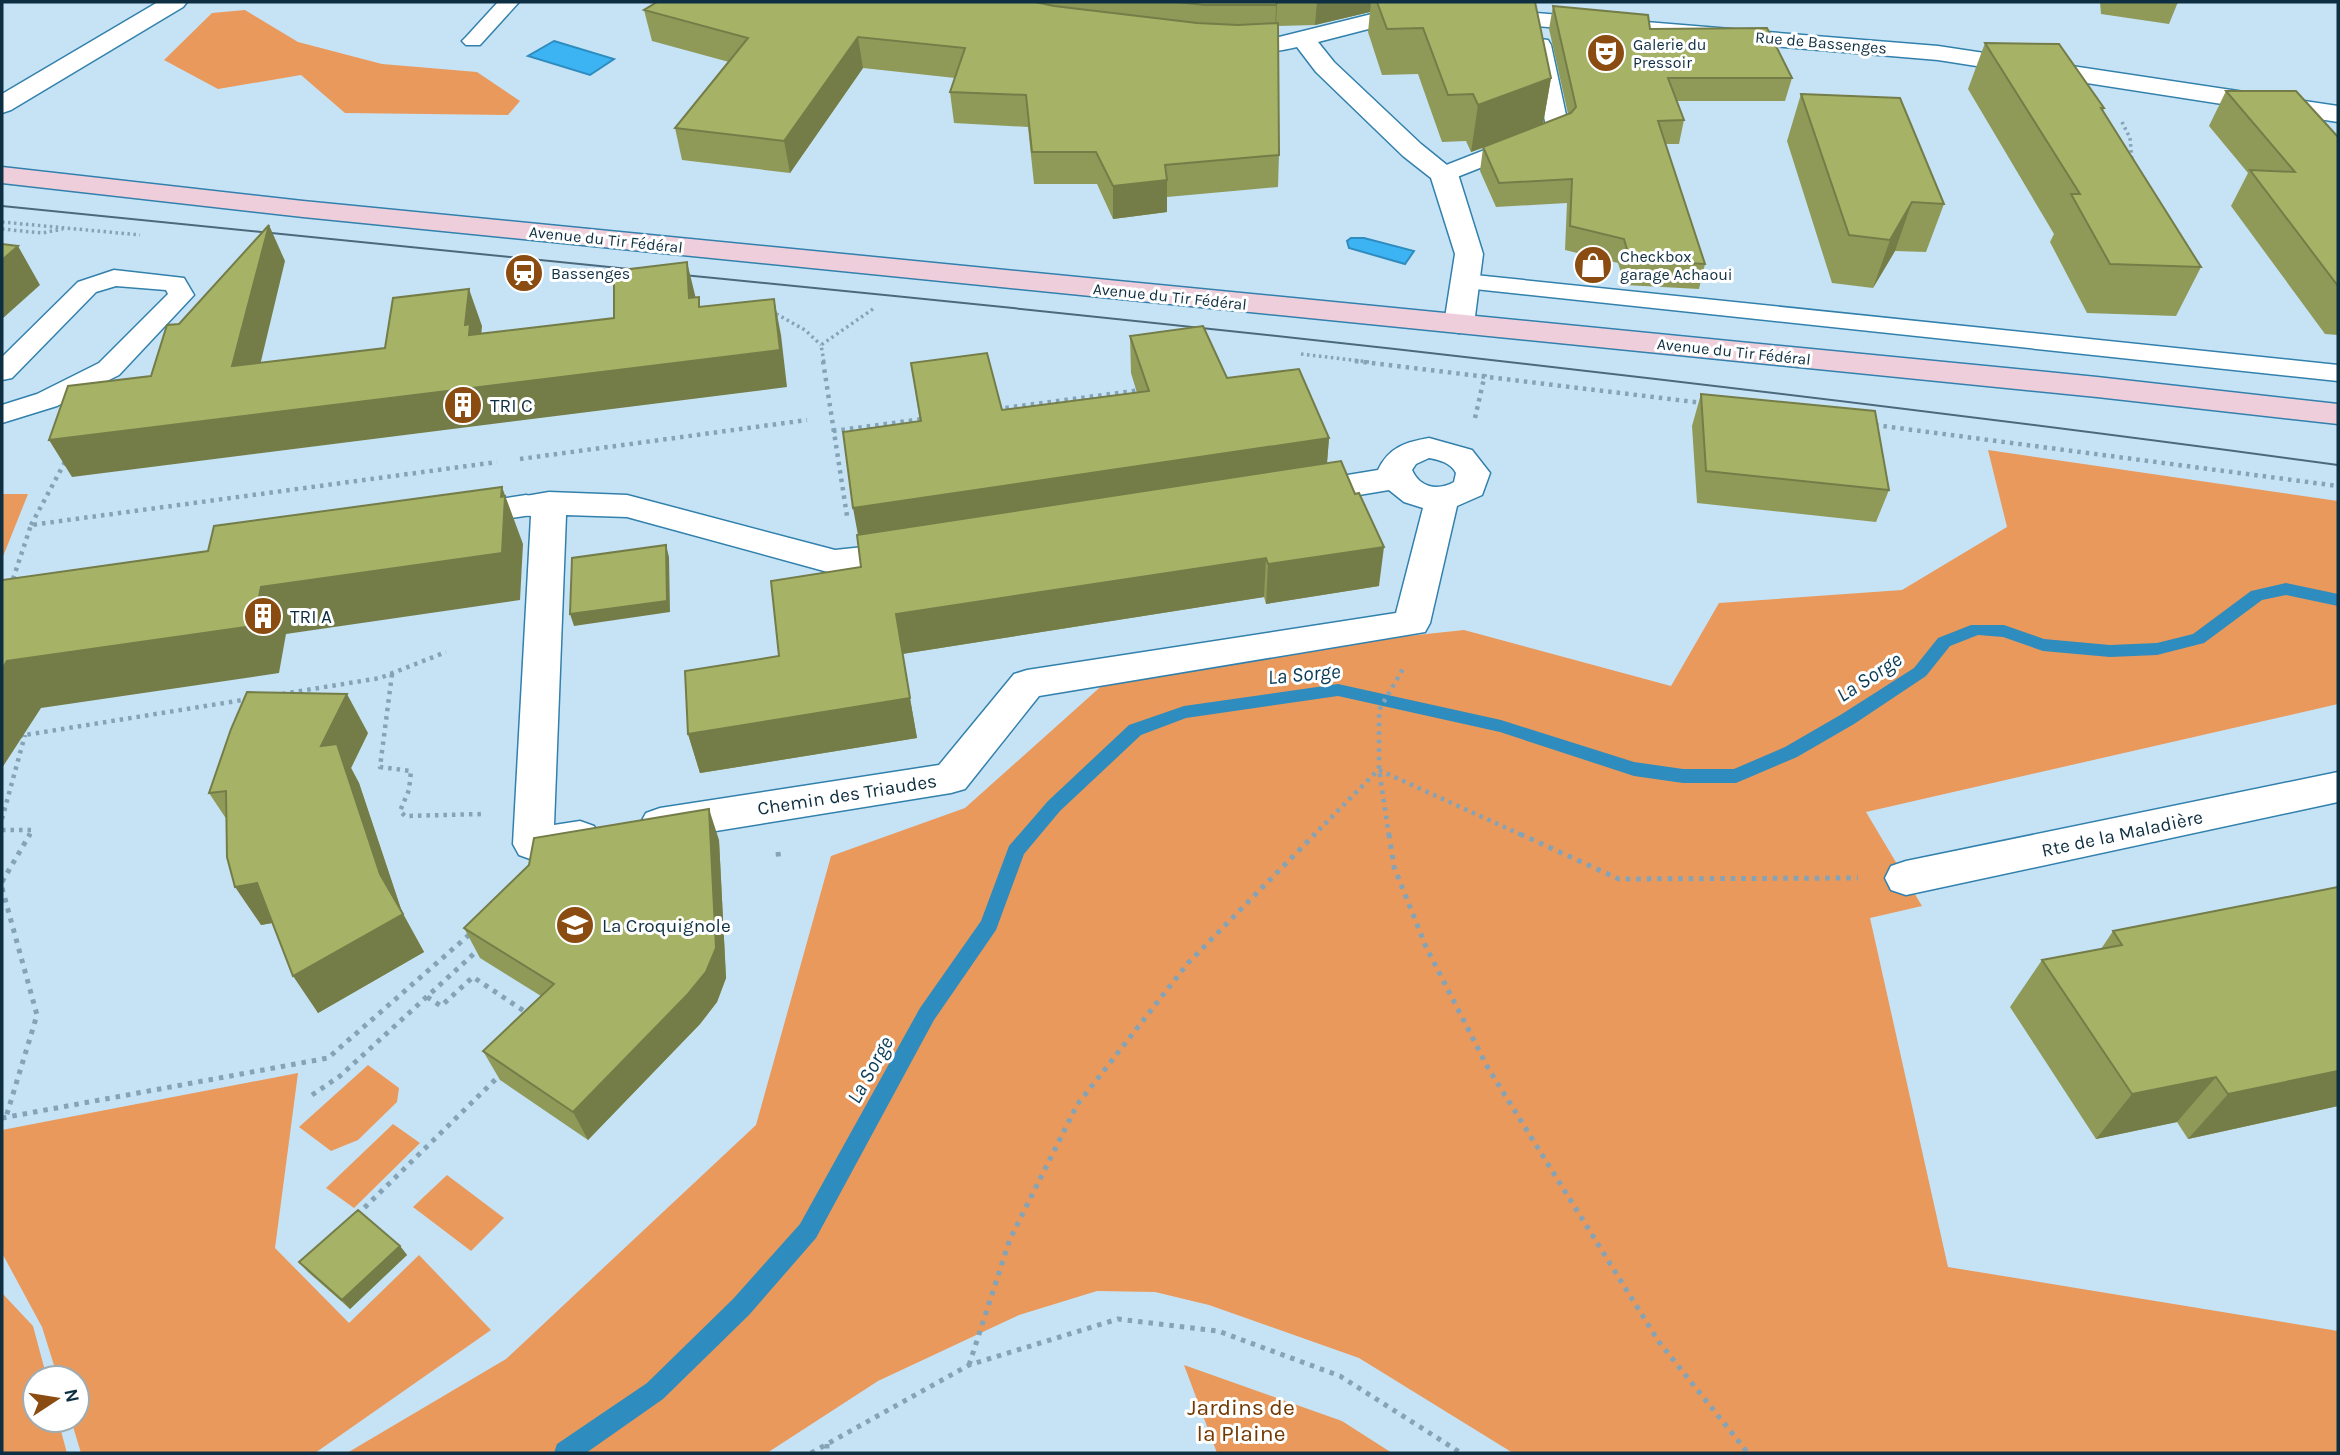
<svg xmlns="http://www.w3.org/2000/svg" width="2340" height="1455" font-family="Karla,sans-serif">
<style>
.green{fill:#e9995c}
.water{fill:#3cb4f4;stroke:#2e8cbe;stroke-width:2}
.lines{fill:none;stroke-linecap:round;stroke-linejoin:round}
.stream{fill:#2e8cbe;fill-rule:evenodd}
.service-casing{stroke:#3280ac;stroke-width:3}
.pedestrian-casing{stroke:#3280ac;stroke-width:3}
.minor-casing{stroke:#3280ac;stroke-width:3}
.secondary-casing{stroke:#3280ac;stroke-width:3}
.path-far2{stroke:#85a3b6;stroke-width:3.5;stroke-dasharray:2.5 3.5;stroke-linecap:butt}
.path-far1{stroke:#85a3b6;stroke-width:4.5;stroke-dasharray:3.5 5;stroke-linecap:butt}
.path{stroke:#85a3b6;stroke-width:5;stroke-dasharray:4.5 6;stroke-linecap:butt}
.service{fill:#fff;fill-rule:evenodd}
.pedestrian{fill:#fff;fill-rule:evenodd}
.minor{fill:#fff;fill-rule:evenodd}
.secondary{fill:#efcedb;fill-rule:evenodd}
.tram{stroke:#4a697c;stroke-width:2}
.wall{fill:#8f9a59}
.shaded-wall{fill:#747d48}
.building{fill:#a6b367;stroke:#747d48;stroke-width:2}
.labels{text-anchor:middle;stroke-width:6;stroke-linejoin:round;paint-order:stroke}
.far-street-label{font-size:16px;fill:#0e2f41;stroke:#fff}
.far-poi-label{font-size:16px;fill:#0e2f41;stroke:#fff;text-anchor:start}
.poi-label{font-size:19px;fill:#0e2f41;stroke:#fff;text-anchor:start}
.street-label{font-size:19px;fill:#0e2f41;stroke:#fff}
.water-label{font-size:21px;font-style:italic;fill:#0a3c56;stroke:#fff}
.near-park-label{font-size:23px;fill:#723900;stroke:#fff}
</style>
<rect width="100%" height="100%" fill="#c6e3f6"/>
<path class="green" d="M245 10 298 42 382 64 477 72 520 101 508 115 345 113 301 75 218 89 164 60 212 13Z
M1988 450 2338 501V704L1866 812 1922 906 1870 918 1948 1267 2338 1331V1453H1513L1359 1358 1209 1305 1155 1292 1097 1291 1019 1315 878 1381 767 1453H347L506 1359 756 1125 831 856 965 808 1107 681 1352 642 1464 630 1671 686 1719 603 1902 590 2007 527Z
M2 494H28L2 559Z
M368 1065 399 1088 397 1102 358 1140 331 1151 299 1127Z
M298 1073 275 1248 349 1323 419 1255 491 1330 315 1453H81L71 1420H77V1378H58L42 1327 2 1253V1130Z
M393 1124 420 1143 354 1208 326 1188Z
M447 1175 504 1218 471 1251 413 1207Z
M2 1293 33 1326 47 1378H35V1420H58L67 1453H2Z
M1184 1365 1342 1421 1392 1453H1217Z"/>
<path class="water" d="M554 41 614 59 590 75 528 56Z
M1351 238H1364L1414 251 1405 264 1349 248 1347 241Z"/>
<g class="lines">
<path class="stream" d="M2286 583 2338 594V606L2286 595 2262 600 2204 643 2157 655 2110 657 2043 651 2003 637 1978 635 1950 646 1926 676 1854 724 1797 757 1736 783H1683L1634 776 1500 732 1338 696 1186 718 1141 735 1060 811 1024 854 996 930 934 1020 816 1238 749 1315 663 1399 586 1453H554L557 1444 647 1383 733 1299 800 1224 920 1008 981 921 1009 846 1048 801 1129 725 1184 706 1338 684 1501 720 1634 762 1683 769H1734L1785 747 1842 714 1914 668 1938 638 1971 625H2004L2044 639 2110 645 2157 643 2193 634 2251 591Z"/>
<defs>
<path id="service" d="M498 2H519L480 45H466L462 41 466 37Z
M1540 39 1548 40 1551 45 1569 129 1566 134 1452 179H1436L1432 174 1436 169 1546 126 1529 45 1532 40Z
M114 270 184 278 194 295 119 375 57 406 2 423V405L37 394 99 363 168 294 166 290 116 286 96 292 12 378 2 380V357L78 282Z
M1465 274 2338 365V381L1456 287 1452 282 1456 277Z"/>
<path id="pedestrian" d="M1429 438 1472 450 1490 473 1482 495 1457 506 1430 623 1425 632 1039 696 965 789 951 793 660 840 646 835 640 824 646 813 660 808 939 765 1014 674 1027 670 1396 613 1423 508 1404 502 1389 490 1299 505 1287 502 1282 494 1287 486 1299 483 1378 470C1389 447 1406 442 1429 438ZM1429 458C1440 460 1451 463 1456 473L1454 482C1438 491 1420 488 1412 470L1416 464Z
M549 492 627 495 835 550 911 542 923 546 928 554 923 562 835 574 627 517 566 515 554 825 580 821 594 826 600 837 594 848 533 860 519 855 513 844 531 516 514 514 509 506 514 498Z"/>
<path id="minor" d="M158 2H187L183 7 11 110 2 113V94Z
M1486 9 1938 46 2338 106V122L1938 60 1478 21 1474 16 1478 11Z
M1422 10 1431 12 1434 17 1431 22 1384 25 1318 42 1334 62 1421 144 1458 174 1483 254 1474 324 1470 330 1459 333 1448 330 1444 324 1455 254 1431 178 1403 156 1316 72 1297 47C1272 53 1243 56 1218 50L1215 45 1218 40 1275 38 1384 11Z
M526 495 538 498 543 506 538 514 459 526 447 523 442 515 447 507Z
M2338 772V802L1906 895 1891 890 1885 878 1891 866 1906 861Z"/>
<path id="secondary" d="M2 167 303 201 2097 377 2338 404V424L2097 397 303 217 2 183Z"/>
</defs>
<use href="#service" class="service-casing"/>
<use href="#pedestrian" class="pedestrian-casing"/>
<use href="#minor" class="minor-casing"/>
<use href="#secondary" class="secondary-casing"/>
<path class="path-far2" d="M2122 122 2130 138 2132 160
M2 222 140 235
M2 229 42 233 63 229
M771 311 805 330 821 345
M1301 354 1369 362
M824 362 821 345 873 309"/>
<path class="path-far1" d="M823 361 847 516
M1355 361 1703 403
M997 409 1141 390
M1475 418 1485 374
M1875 425 2338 486
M833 431 923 419
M520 459 807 420
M31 525 65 462
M13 579 31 525 497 462
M392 674 380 767 411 771 409 790 400 811 405 816 483 814
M282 694 380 678 446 652
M19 736 249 699
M1379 770 1524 836
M2 819 25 735
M2 830H32L29 836
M1313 836 1378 770
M1389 836 1379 769V710L1403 669"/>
<path class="path" d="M1389 834 1394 867 1426 947 1488 1068 1659 1342 1748 1453
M1520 834 1619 879 1858 878
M778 852 779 862
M2 882 30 834
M2 888 37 1015 6 1117
M427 997 441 1006 473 977 527 1013
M312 1095 340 1076 478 950
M2 1118 328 1058 470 934
M357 1215 501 1074
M969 1365 1010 1239 1077 1105 1188 963 1315 834
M827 1444V1453
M811 1453 969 1365 1118 1319 1218 1331 1340 1376 1461 1453"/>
<use href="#service" class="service"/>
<use href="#pedestrian" class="pedestrian"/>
<use href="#minor" class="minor"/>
<use href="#secondary" class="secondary"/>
<path class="tram" d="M2 206 649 271
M673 274C1229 328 1785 390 2338 465"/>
</g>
<path class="wall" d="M657 2H1535L1551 78 1543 124 1568 114 1549 29 1553 6 1650 29 1792 78 1785 101H1677L1684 120 1679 144H1665L1705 264 1699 289 1625 285 1618 263 1565 250 1567 203 1496 207 1480 171 1483 148 1471 152 1466 141 1442 142 1418 74 1382 75 1368 32 1370 12 1315 25 1278 26 1279 155 1278 187 1167 197V212L1113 219 1097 184H1034L1028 127 954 123 950 92 955 78 863 68 790 173 682 160 675 128 729 62 652 41 644 10Z
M2100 2H2178L2169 24 2101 14Z
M1985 43 2104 108 2103 111 2201 267 2176 316 2087 313 2050 242 2054 234 1968 89Z
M2226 91 2338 137V335L2325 334 2231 206 2248 173 2209 126Z
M1801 94 1944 204 1926 252 1895 251 1873 288 1832 283 1787 141Z
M1130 336 1227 378 1329 438 1327 463 1379 586 1266 604 1264 597 902 654 917 738 700 773 688 734 779 656 861 567 858 535 920 422 911 363 1002 410 1137 393 1131 373Z
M1701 394 1889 490 1876 522 1697 503 1692 426Z
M368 733 351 768 359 783 402 912 424 952 318 1013 273 923 261 925 227 820 209 793Z
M719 840 726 978 717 1002 700 1024 588 1140 500 1080 483 1051 541 996 480 958 464 928Z
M2113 931 2338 1106 2188 1139 2177 1122 2096 1139 2010 1007 2042 960 2101 949Z
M400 1246 407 1255 350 1309 308 1272 299 1262Z"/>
<path class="shaded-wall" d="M1277 2 1276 26 1275 35 1276 5Z
M1317 2H1371L1370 12 1315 25Z
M858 37 863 68 790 173 784 141Z
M1551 78 1543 124 1471 152 1478 105Z
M1167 180V212L1113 219V186Z
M1912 202 1895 251 1873 288 1890 240Z
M269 225 285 261 251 403 232 366Z
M18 246 40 285 2 319V260Z
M687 262 696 299 689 298Z
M469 289 482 326 480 350 483 372 465 325Z
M774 299 781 335 787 387 72 477 49 440Z
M1329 438 1326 475 860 546 853 508Z
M502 487 523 544 520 600 286 634 279 673 41 708 2 768V669L7 661 261 587 501 497Z
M666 545 669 557 670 612 574 626 570 614Z
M1384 547 1379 586 1266 604 1268 564Z
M1266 558 1264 597 902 654 896 614Z
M347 694 368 733 351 768 359 783 402 912 424 952 318 1013 293 976 380 874 321 746Z
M910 698 917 738 700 773 688 734Z
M709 809 719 840 726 978 717 1002 700 1024 588 1140 573 1112Z
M257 883 282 921 261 925 235 887Z
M2338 1071V1106L2188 1139 2228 1094Z
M2216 1077 2177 1122 2096 1139 2132 1094Z
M400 1246 407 1255 350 1309 342 1300Z"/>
<path class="building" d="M657 2H1035L1054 6 1197 23 1238 25 1278 23 1279 155 1165 165 1167 180 1113 186 1096 152H1032L1026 95 950 92 965 48 858 37 784 141 675 128 748 38 644 10Z
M1177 2H1277L1276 5H1204Z
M1377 2H1535L1551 78 1478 105 1473 94 1448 95 1423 28 1387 29Z
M1553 6 1648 15 1650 29 1767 28 1792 78H1668L1684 120 1658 121 1705 264 1630 260 1624 239 1570 226 1572 179 1499 183 1483 147 1571 113 1576 107Z
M1985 43 2059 44 2104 108H2101L2201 267 2110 264 2071 194H2080Z
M2226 91H2296L2338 137V286L2250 170 2295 172Z
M1801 94 1900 98 1944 204 1912 202 1890 240 1849 235Z
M269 225 232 366 385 348 393 298 469 289 465 325 470 324 469 335 614 318V271L687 262 689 298 699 297V307L774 299 780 350 49 440 68 386 151 376 167 325 179 324Z
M2 244 18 246 2 260Z
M1203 326 1227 378 1299 369 1329 438 853 508 843 432 921 421 911 363 987 353 1002 410 1149 391 1130 336Z
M1701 394 1875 411 1889 490 1706 471Z
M1341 461 1355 494 1359 493 1384 547 1268 564 1266 558 896 614 910 698 688 734 685 671 779 656 771 581 861 567 857 535Z
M502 487 501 497 505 496 502 553 261 587 253 626 7 661 2 669V580L208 551 214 526Z
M666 545 667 601 570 614 572 558Z
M247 692 347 694 321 746 337 744 380 874 403 914 293 976 257 883 235 887 227 857 226 791 209 793 231 729Z
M709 809 716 948 706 972 688 994 573 1112 483 1051 554 984 464 928 529 865 534 838Z
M2338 887V1071L2228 1094 2216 1077 2132 1094 2042 960 2122 945 2113 931Z
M358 1210 400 1246 342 1300 299 1262Z"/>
<defs>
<symbol id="theatre-disc" viewBox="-11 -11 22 22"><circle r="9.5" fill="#8b4c12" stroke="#fff"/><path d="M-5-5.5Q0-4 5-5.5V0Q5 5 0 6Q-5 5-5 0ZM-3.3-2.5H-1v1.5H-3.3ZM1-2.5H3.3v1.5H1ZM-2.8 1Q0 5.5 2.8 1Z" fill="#fff"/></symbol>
<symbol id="shop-disc" viewBox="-11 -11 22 22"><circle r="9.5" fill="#8b4c12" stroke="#fff"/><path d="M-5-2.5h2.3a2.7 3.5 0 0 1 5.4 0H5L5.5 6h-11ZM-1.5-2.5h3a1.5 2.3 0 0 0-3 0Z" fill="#fff"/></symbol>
<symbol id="station-disc" viewBox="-11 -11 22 22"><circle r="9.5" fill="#8b4c12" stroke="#fff"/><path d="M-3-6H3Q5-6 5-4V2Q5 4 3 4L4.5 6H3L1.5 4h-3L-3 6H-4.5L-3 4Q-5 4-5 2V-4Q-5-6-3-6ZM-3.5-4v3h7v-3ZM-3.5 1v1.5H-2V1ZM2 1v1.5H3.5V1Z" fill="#fff"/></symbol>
<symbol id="building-disc" viewBox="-11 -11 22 22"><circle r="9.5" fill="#8b4c12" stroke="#fff"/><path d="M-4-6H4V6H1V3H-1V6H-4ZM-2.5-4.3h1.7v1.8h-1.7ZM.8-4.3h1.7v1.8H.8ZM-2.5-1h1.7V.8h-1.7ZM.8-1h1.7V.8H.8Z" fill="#fff"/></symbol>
<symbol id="school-disc" viewBox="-11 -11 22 22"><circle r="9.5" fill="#8b4c12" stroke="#fff"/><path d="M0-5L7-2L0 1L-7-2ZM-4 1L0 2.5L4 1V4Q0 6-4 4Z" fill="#fff"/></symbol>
</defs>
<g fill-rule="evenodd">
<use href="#theatre-disc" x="1584" y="31" width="44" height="44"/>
<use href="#shop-disc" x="1571" y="243" width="44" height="44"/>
<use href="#station-disc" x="502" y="251" width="44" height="44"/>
<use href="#building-disc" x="441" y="383" width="44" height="44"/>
<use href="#building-disc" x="241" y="594" width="44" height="44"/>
<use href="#school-disc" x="553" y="903" width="44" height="44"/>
</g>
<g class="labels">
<g class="far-street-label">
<text transform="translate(1821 42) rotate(5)" y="6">Rue de Bassenges</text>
<text transform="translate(606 239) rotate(6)" y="6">Avenue du Tir Fédéral</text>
<text transform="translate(1170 296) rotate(6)" y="6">Avenue du Tir Fédéral</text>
<text transform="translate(1734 351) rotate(6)" y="6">Avenue du Tir Fédéral</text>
</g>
<g class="far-poi-label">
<text x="1633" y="50">Galerie du<tspan x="1633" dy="18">Pressoir</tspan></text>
<text x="1620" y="262">Checkbox<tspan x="1620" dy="18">garage Achaoui</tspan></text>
<text x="551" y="279">Bassenges</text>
</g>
<g class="poi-label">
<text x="490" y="412">TRI C</text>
<text x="290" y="623">TRI A</text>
<text x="602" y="932">La Croquignole</text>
</g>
<g class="street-label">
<text transform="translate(847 794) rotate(-9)" y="7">Chemin des Triaudes</text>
<text transform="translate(2122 833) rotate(-12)" y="7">Rte de la Maladière</text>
</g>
<g class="water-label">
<text transform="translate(1304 674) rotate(-5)" y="7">La Sorge</text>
<text transform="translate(1869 677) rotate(-33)" y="7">La Sorge</text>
<text transform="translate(870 1070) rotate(-61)" y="7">La Sorge</text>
</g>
<g class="near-park-label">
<text x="1241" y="1415">Jardins de<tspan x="1241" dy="26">la Plaine</tspan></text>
</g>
</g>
<rect width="2340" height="1455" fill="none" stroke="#0e2f41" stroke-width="7"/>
<g transform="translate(56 1399) rotate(78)"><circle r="33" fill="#ffffff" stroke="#9facb3" stroke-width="2"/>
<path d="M0-5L12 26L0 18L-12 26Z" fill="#8b4c12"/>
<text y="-10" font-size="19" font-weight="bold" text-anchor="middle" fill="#0e2f41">N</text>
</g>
</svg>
